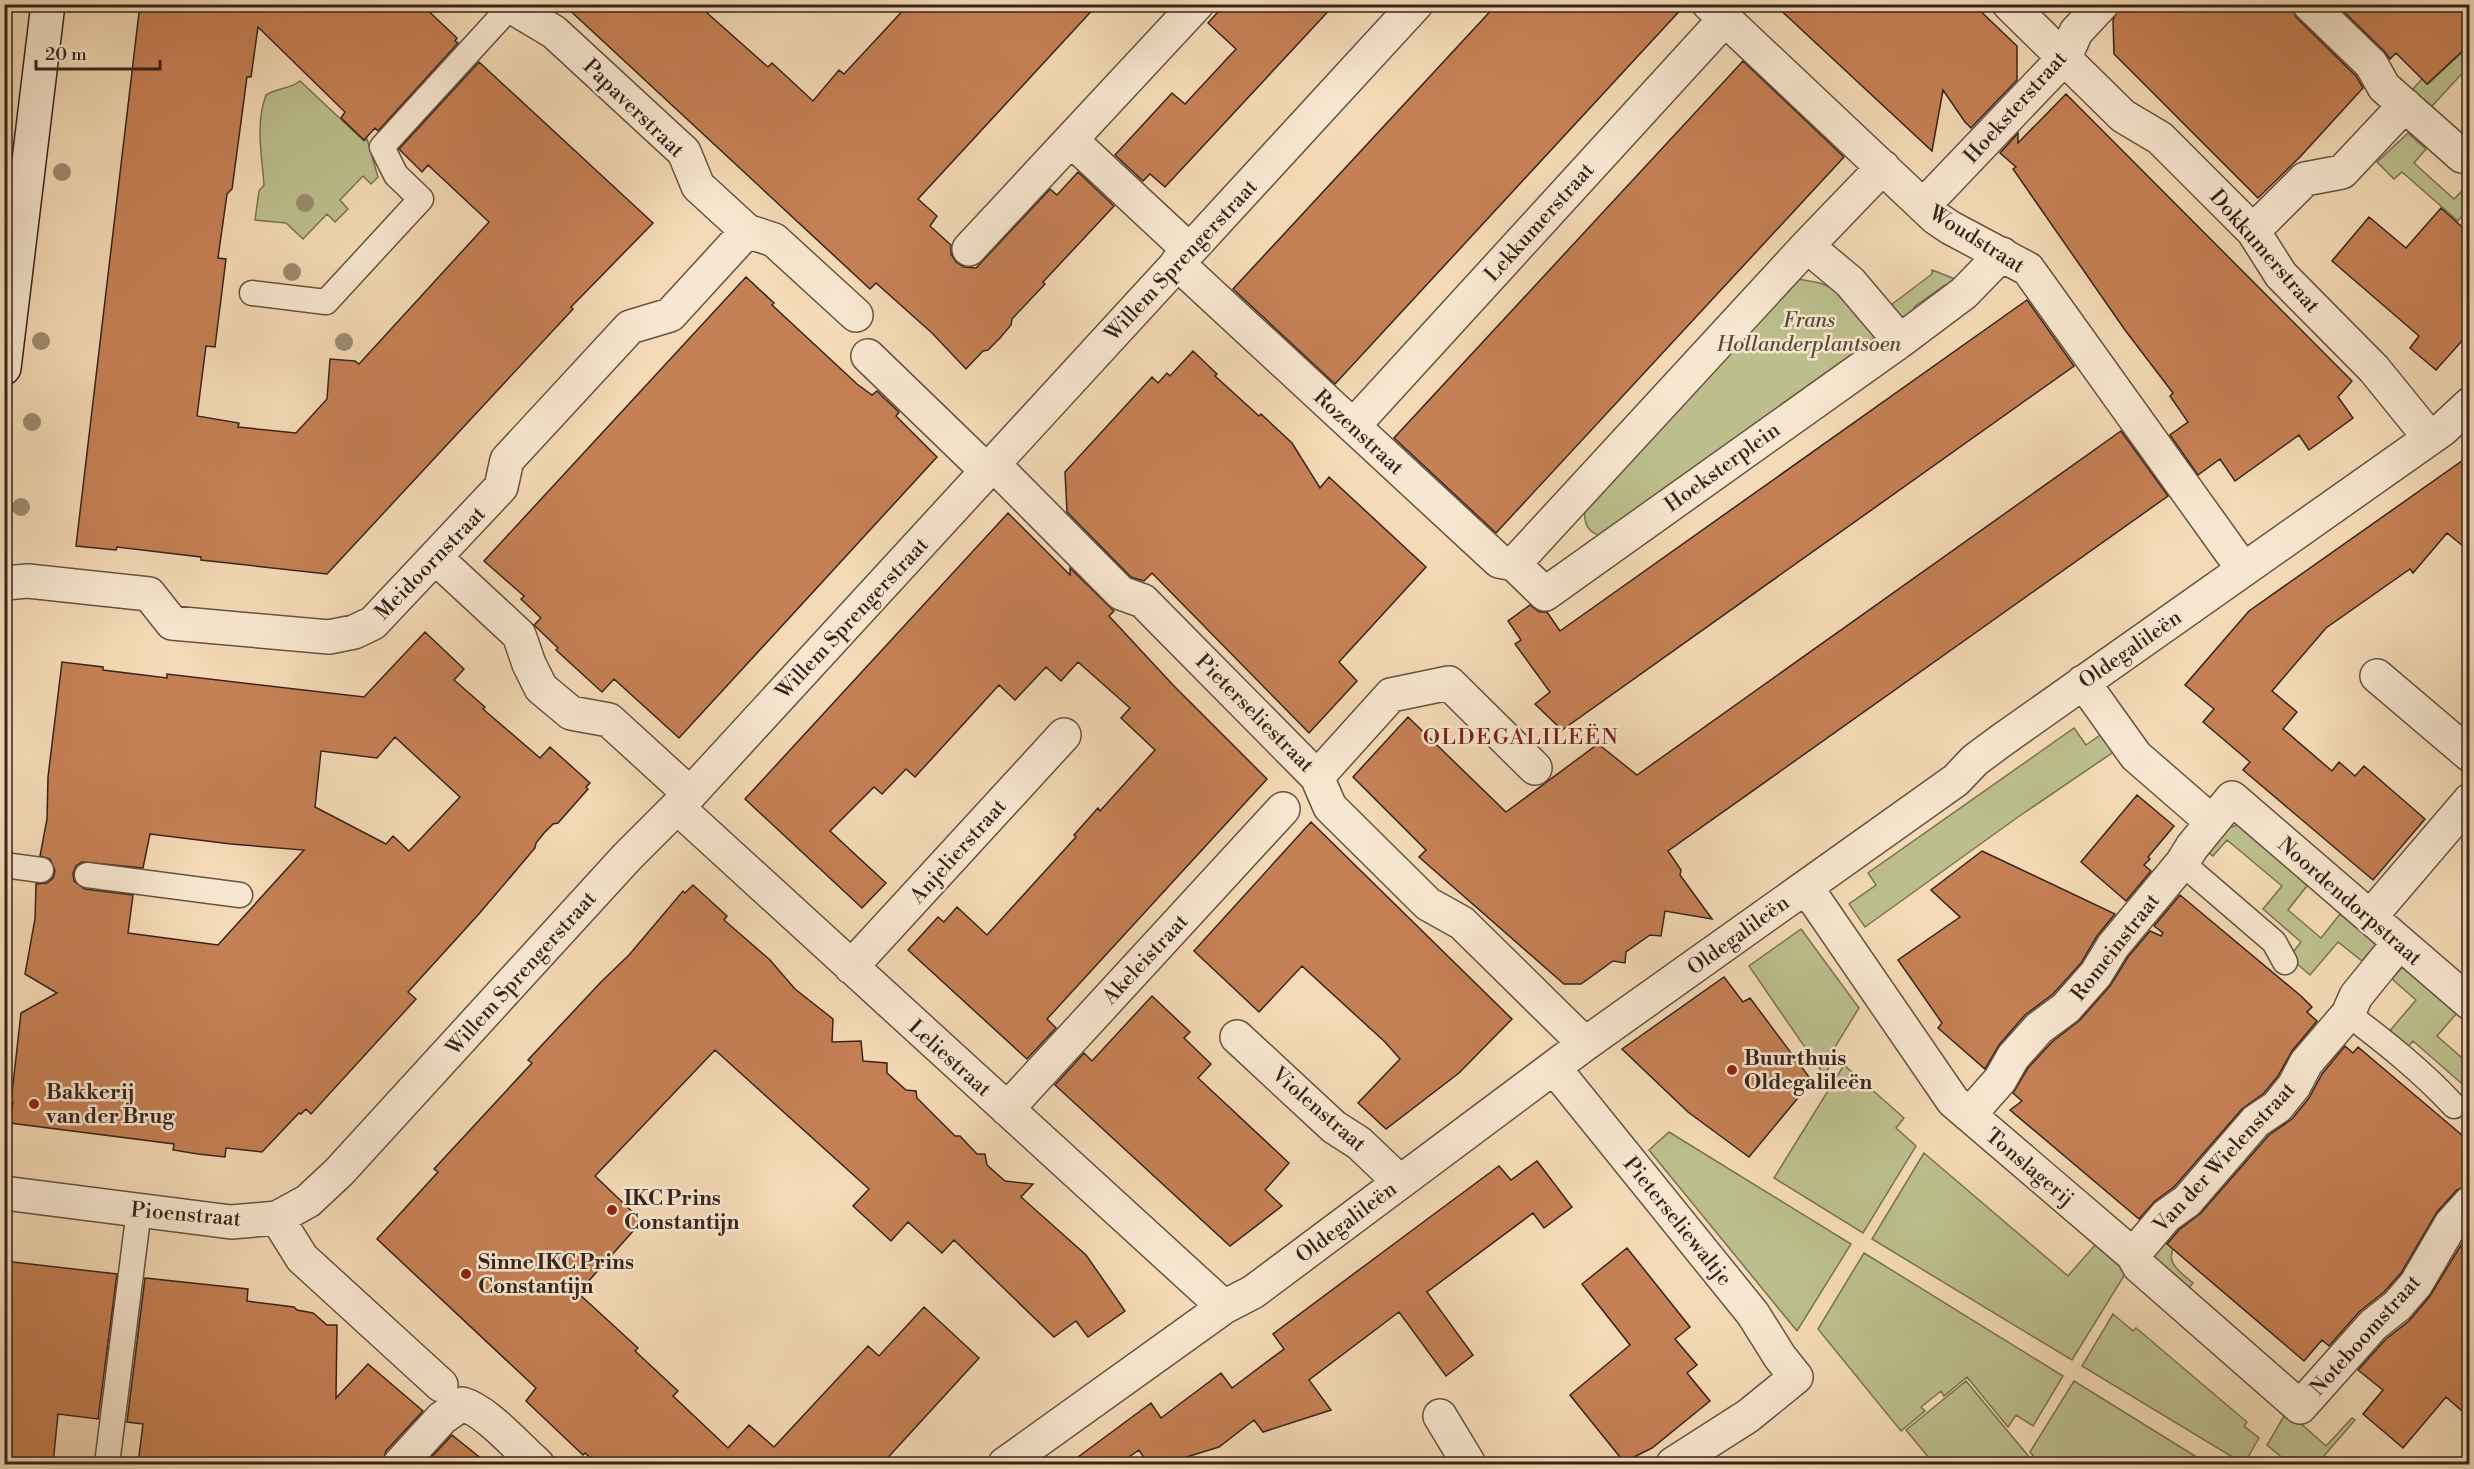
<svg xmlns="http://www.w3.org/2000/svg" width="2474" height="1469" font-family="'Libre Bodoni',serif">
<style>
.green{fill:#bcbf8d;stroke:#797255;stroke-width:1.5}
.building{fill:#c68055;stroke:#36241d;stroke-width:1.5;fill-rule:evenodd}
.lines{fill:none;stroke-linecap:round;stroke-linejoin:round}
.lane-casing{stroke:#665243;stroke-width:27}
.street-casing{stroke:#665243;stroke-width:36}
.secondary-casing{stroke:#36241d;stroke-width:36}
.lane{stroke:#f8e7d0;stroke-width:24}
.street{stroke:#f8e7d0;stroke-width:33}
.secondary{stroke:#f8e7d0;stroke-width:33}
.tree{fill:#9e8b71}
.poi-dot{fill:#8f2418;stroke:#f8e7d0;stroke-width:2}
.labels{text-anchor:middle;stroke-width:5;stroke-linejoin:round;paint-order:stroke}
.street-label{font-size:21px;fill:#36241d;stroke:#f8e7d0}
.park-label{font-size:21px;font-style:italic;fill:#584b39;stroke:#f8e7d0}
.poi-label{font-size:21px;font-weight:bold;fill:#36241d;stroke:#f8e7d0;text-anchor:start}
.neighbourhood-label{font-size:22px;letter-spacing:1.5px;fill:#7a1f14;stroke:#f8e7d0}
</style>
<rect width="100%" height="100%" fill="#f4dab6"/>
<filter id="stains"><feTurbulence type="fractalNoise" baseFrequency=".00333" numOctaves="4"/><feColorMatrix values="0 0 0 0 .2 0 0 0 0 .09 0 0 0 0 .02 0 0 0 .5 -.17"/></filter>
<radialGradient id="worn" r=".72"><stop offset=".6" stop-color="#630" stop-opacity="0"/><stop offset="1" stop-color="#630" stop-opacity=".3"/></radialGradient>
<path class="green" d="M2469 46V66L2432 106 2427 104 2412 90 2422 79 2428 84Z
M300 81 364 141 367 139 378 177 371 184 363 176 340 200 348 209 335 222 327 214 303 239 286 223 255 220 259 191 264 185C262 154 255 125 266 95 277 88 290 89 300 81Z
M2408 133 2426 149 2414 163 2454 199 2469 184V207L2458 221 2402 172 2394 179 2377 162Z
M1932 270 1960 281 1948 288 1945 285 1914 307 1917 317 1899 319 1891 305 1932 274Z
M1798 279 1820 283 1839 291 1877 337V343L1606 536C1586 535 1583 522 1585 504Z
M2074 728 2086 745 2103 733 2115 751 2018 817 1865 927 1849 904 1876 885 1868 873Z
M2241 824 2310 882 2288 910 2321 938 2340 914 2376 944 2362 961 2338 942 2310 975 2289 957 2301 942 2263 909 2282 886 2227 840 2213 856 2205 850 2221 830Z
M1801 929 1859 1008 1830 1055 1835 1058 1824 1075 1749 966Z
M2403 966 2457 1013 2437 1036 2469 1064V1113L2458 1103 2468 1089 2413 1041 2405 1050 2388 1033 2416 1000 2392 979Z
M1844 1065 1904 1118 1896 1128 1916 1146 1863 1233 1774 1178Z
M1669 1132 1851 1244 1797 1331 1649 1150Z
M1924 1153 2068 1276 2096 1244 2127 1271 2072 1360 1872 1239Z
M2178 1226 2184 1230C2165 1258 2167 1262 2193 1283L2185 1292 2156 1267 2151 1252Z
M1864 1253 2063 1376 2033 1426 2016 1415 2008 1427 1967 1377 1944 1396 1941 1391 1921 1407 1925 1411 1901 1431 1818 1329Z
M2113 1314 2133 1331 2136 1328 2247 1422 2244 1426 2259 1438 2244 1464 2082 1366Z
M1966 1381 2035 1464H1934L1906 1430Z
M2074 1381 2208 1464H2040L2030 1452Z
M2287 1411 2326 1446 2352 1418 2355 1420 2317 1464H2290L2267 1445Z"/>
<path class="building" d="M140 4H421L457 38 455 41 458 43 378 131 375 128 364 140 341 118 345 112 258 27 251 77H247L232 189 227 194 218 258 226 259 215 347 206 346 197 416 239 423 238 427 296 433 327 399 330 359 355 361 359 364 489 222 428 165 422 172 399 149 479 62 653 223 571 307 573 309 327 574 201 560V557L117 547 116 550 76 546Z
M563 4H697L768 67 772 63 813 101 839 70 844 74 909 4H1098L918 199 937 216 930 226 951 245V254L956 262 964 267 976 268 1050 189 1057 195 1078 172 1114 206 1043 282 1045 284 1012 319 1011 325 1000 338 988 350 983 351 966 369 932 333 876 283 870 289Z
M1225 4H1335L1165 187 1150 174 1143 181 1115 155 1172 93 1185 104 1236 49 1208 23Z
M1497 4H1686L1335 384 1233 289Z
M1774 4H1973L2017 46V80L1971 128 1965 122 1943 90 1932 151Z
M2120 4H2291L2296 17 2356 76 2363 88 2300 157 2258 198 2114 54 2113 20Z
M2336 4H2469V45L2427 84 2396 53 2390 59 2384 51Z
M1743 61 1844 157 1496 533 1394 438Z
M2066 94 2352 381 2338 397 2353 418 2309 450 2299 435 2235 481 2220 459 2198 475 2170 435 2188 422 2170 396 2173 393 2125 330 2013 169 2016 167 2000 153 2018 133V143Z
M2441 208 2469 233V333L2436 370 2410 348 2419 336 2332 261 2369 217 2406 248Z
M746 277 774 303 772 305 857 384 872 395 877 391 885 399 899 412 896 416 937 457 679 738 614 679 602 692 556 650 558 648 534 625 541 618 521 599 524 596 484 561Z
M2027 300 2074 366 1562 730 1535 704 1550 692 1515 644 1521 640 1508 621 1530 605 1539 612H1547L1560 631Z
M1193 351 1217 374 1215 376 1259 416 1261 414 1292 443 1320 488 1329 477 1426 567 1339 662 1357 681 1309 733 1152 573 1144 581 1131 577 1067 512 1065 472 1152 377 1158 383 1167 373 1170 376Z
M2121 431 2168 496 1668 851 1681 870 1680 875 1712 919 1665 911 1661 936 1650 935 1626 952 1625 963 1613 961 1581 984H1564L1419 857 1426 850 1353 777 1408 717 1506 812 1598 744 1637 775Z
M2469 456V551L2447 533 2413 573 2410 569 2326 628 2272 691 2297 712 2283 729 2332 771 2339 762 2355 776 2364 766 2425 819 2373 880 2243 770 2250 762 2203 722 2214 709 2185 685 2249 611Z
M1008 513 1070 575V568L1114 611 1109 616 1173 685 1267 779 1047 1019 1056 1028 1027 1059 908 950 938 917 944 922 957 907 987 935 1076 837 1074 835 1098 808 1100 811 1155 750 1121 718 1130 708 1078 662 1061 681 1046 667 1015 700 999 685 915 777 906 769 882 794 874 787 830 831 886 883 862 908 745 799Z
M425 632 464 669 454 680 485 707 483 709 540 758 550 747 590 783 586 787 588 789 558 823 553 824 544 833 536 843 535 848 478 915 408 992 416 999 311 1114 306 1109 301 1114 299 1113 262 1152 226 1148 225 1157 198 1154 173 1150 174 1144 10 1123 13 1102H11L21 1013 57 993 25 974 35 919 36 884 47 883 53 878 55 871 50 859 40 856 47 819 48 777 62 662 103 667V670L167 678V674L364 697ZM395 737 460 797 409 851 393 836 386 844 315 807 321 751 377 758ZM150 834 231 844 304 850 218 945 128 933 133 895 85 889 74 881 73 873 76 866 82 862 143 868Z
M2137 795 2174 826 2148 857 2150 859 2144 865 2151 871 2126 901 2081 862Z
M1311 822 1512 1019 1459 1073 1386 1129 1358 1103 1400 1059 1385 1042 1302 966 1259 1012 1194 951Z
M1982 851 2115 914 2097 936 2081 963 2053 994 2025 1015 1999 1045 1985 1069 1938 1028 1942 1023 1898 960 1960 917 1931 890Z
M693 885 727 916 724 920 770 960 795 989 833 1019 832 1042 861 1041 863 1061 887 1063V1073L906 1090 916 1091 917 1098 955 1136H960L977 1154H985L987 1165 1005 1181 1033 1184 1021 1197 1086 1255 1125 1311 1088 1337 1076 1321 1054 1337 954 1240 942 1253 908 1222 891 1241 853 1206 869 1189 715 1050 595 1176 642 1221 578 1293 638 1348 635 1351 678 1391 673 1396 728 1448 749 1425 774 1447 868 1346 879 1356 924 1307 979 1358 882 1464H598L585 1453 583 1455 526 1401 536 1388 377 1239 438 1172 434 1169 532 1063 528 1060 601 982 629 955 683 891 685 893Z
M2180 895 2301 996 2312 1007 2307 1012 2317 1021 2292 1051 2278 1076 2264 1093 2242 1109 2174 1187 2155 1201 2139 1219 2010 1110 2022 1101 2013 1093 2028 1068 2052 1042 2080 1020 2110 986 2128 957 2150 931 2161 936 2163 933 2154 926Z
M1724 977 1743 1002 1750 998 1812 1081 1749 1157 1688 1112 1622 1049Z
M1152 996 1190 1032 1184 1038 1211 1064 1198 1078 1289 1163 1265 1190 1282 1206 1230 1246 1055 1085 1084 1053 1092 1061Z
M2345 1046 2353 1053 2358 1047 2469 1141V1185L2457 1190 2437 1212 2401 1273 2384 1292 2359 1312 2329 1346 2322 1340 2304 1361 2167 1244 2179 1230 2201 1213 2269 1135 2292 1119 2309 1098 2322 1074Z
M1537 1161 1572 1207 1544 1228 1533 1213 1427 1292 1473 1355 1446 1376 1399 1312 1309 1380 1331 1410 1263 1432 1254 1420 1219 1447 1164 1464H1148L1139 1450 1119 1464 1070 1463 1151 1403 1161 1418 1221 1373 1232 1388 1284 1349 1273 1334 1422 1223 1499 1166 1511 1180Z
M2469 1232V1417L2446 1397 2403 1448 2363 1414 2383 1390 2358 1370 2386 1339 2409 1321 2430 1296Z
M1627 1248 1690 1327 1675 1339 1697 1365 1687 1373 1710 1401 1652 1448 1624 1462 1570 1395 1630 1345 1582 1284Z
M4 1261 117 1274 98 1419 58 1414 53 1464 4 1458Z
M145 1278 248 1289 247 1301 294 1307 297 1310 313 1313 327 1325H337L336 1398 368 1364 423 1411 386 1451 382 1464H138L143 1424 127 1422Z
M452 1435 488 1464H425Z"/>
<g class="lines">
<defs>
<path id="lane" d="M252 293 326 302 421 199 396 175 382 147 510 7
M2182 863 2274 942 2285 962
M4 865 41 870
M87 875 240 895
M2348 1014C2385 1042 2423 1072 2454 1106
M107 1464 139 1210"/>
<path id="street" d="M507 4 554 32 684 152 698 186 747 231 774 240 856 315
M1709 4 1936 218 1951 228 2028 269 2243 569
M2009 4 2123 116 2160 138 2253 231 2281 275 2374 369 2430 438
M2309 4 2371 64 2384 87 2462 156
M1071 140 1189 250
M1923 206 2065 57 2076 32 2102 4
M2253 231 2305 179 2342 172 2405 105
M1807 246 1883 167
M969 249 1197 4
M1177 263 1499 561 1514 564 1545 594 1900 341 1850 282 1807 246 1514 564
M1900 341 1964 293 2002 254
M868 356 987 471
M1353 426 1725 19
M993 464 1121 593 1143 601 1317 777 1330 807 1428 904 1462 923 1585 1044
M436 558 519 635 529 664 541 688 571 713 609 720 690 794
M4 583 28 581 149 594 172 623 329 637 354 632 373 623 501 487 507 460 630 327 670 315 747 231
M2377 676 2470 755
M2083 682 2136 756 2212 822
M1317 777 1391 695 1449 683 1535 768
M677 807 1224 1307
M1806 887 1953 1101 2133 1255 2139 1266 2300 1407 2373 1325 2397 1306 2416 1284 2451 1224 2470 1203
M2370 917 2470 800
M851 967 1064 735
M1237 1037 1334 1127 1359 1143 1400 1182
M1555 1069 1753 1314 1780 1357 1796 1377 1748 1416 1673 1464
M1007 1109 1283 809
M1969 1115 2000 1080 2013 1057 2039 1028 2066 1008 2096 974 2113 946 2182 863 2192 847 2232 798 2470 1003
M4 1193 231 1222 277 1218 308 1201 339 1172 627 857 690 794 1416 4
M277 1218 302 1258 441 1385
M2133 1255 2166 1216 2187 1201 2256 1121 2277 1107 2294 1086 2306 1063 2348 1014 2356 996 2399 943
M1440 1416 1469 1464
M400 1464 442 1418 462 1404C487 1411 516 1446 537 1464
M1005 1464 1224 1307 1253 1292 1585 1044 1956 780 1975 760 2002 740 2443 429 2470 404"/>
<path id="secondary" d="M4 368 48 4"/>
</defs>
<use href="#lane" class="lane-casing"/>
<use href="#street" class="street-casing"/>
<use href="#secondary" class="secondary-casing"/>
<use href="#lane" class="lane"/>
<use href="#street" class="street"/>
<use href="#secondary" class="secondary"/>
</g>
<g class="tree">
<circle cx="62" cy="172" r="9"/>
<circle cx="305" cy="203" r="9"/>
<circle cx="292" cy="272" r="9"/>
<circle cx="41" cy="341" r="9"/>
<circle cx="344" cy="342" r="9"/>
<circle cx="32" cy="422" r="9"/>
<circle cx="21" cy="507" r="9"/>
</g>
<g class="poi-dot">
<circle cx="1732" cy="1070" r="6"/>
<circle cx="34" cy="1104" r="6"/>
<circle cx="612" cy="1210" r="6"/>
<circle cx="466" cy="1274" r="6"/>
</g>
<g class="labels">
<g class="street-label">
<text transform="translate(2015 107) rotate(-48)" y="7">Hoeksterstraat</text>
<text transform="translate(634 108) rotate(44)" y="7">Papaverstraat</text>
<text transform="translate(1539 222) rotate(-48)" y="7">Lekkumerstraat</text>
<text transform="translate(1977 239) rotate(32)" y="7">Woudstraat</text>
<text transform="translate(2265 251) rotate(49)" y="7">Dokkumerstraat</text>
<text transform="translate(1181 260) rotate(-47)" y="7">Willem Sprengerstraat</text>
<text transform="translate(1359 432) rotate(43)" y="7">Rozenstraat</text>
<text transform="translate(1722 467) rotate(-36)" y="7">Hoeksterplein</text>
<text transform="translate(430 563) rotate(-46)" y="7">Meidoornstraat</text>
<text transform="translate(852 618) rotate(-47)" y="7">Willem Sprengerstraat</text>
<text transform="translate(2130 649) rotate(-35)" y="7">Oldegalileën</text>
<text transform="translate(1255 713) rotate(45)" y="7">Pieterseliestraat</text>
<text transform="translate(958 851) rotate(-48)" y="7">Anjelierstraat</text>
<text transform="translate(2350 901) rotate(41)" y="7">Noordendorpstraat</text>
<text transform="translate(1738 935) rotate(-36)" y="7">Oldegalileën</text>
<text transform="translate(2115 947) rotate(-52)" y="7">Romeinstraat</text>
<text transform="translate(1145 959) rotate(-47)" y="7">Akeleistraat</text>
<text transform="translate(521 973) rotate(-48)" y="7">Willem Sprengerstraat</text>
<text transform="translate(950 1058) rotate(42)" y="7">Leliestraat</text>
<text transform="translate(1319 1109) rotate(41)" y="7">Violenstraat</text>
<text transform="translate(2224 1157) rotate(-47)" y="7">Van der Wielenstraat</text>
<text transform="translate(2030 1167) rotate(40)" y="7">Tonslagerij</text>
<text transform="translate(186 1214) rotate(5)" y="7">Pioenstraat</text>
<text transform="translate(1678 1221) rotate(51)" y="7">Pieterseliewaltje</text>
<text transform="translate(1346 1222) rotate(-37)" y="7">Oldegalileën</text>
<text transform="translate(2365 1335) rotate(-48)" y="7">Noteboomstraat</text>
</g>
<g class="park-label">
<text x="1809" y="327">Frans<tspan x="1809" dy="24">Hollanderplantsoen</tspan></text>
</g>
<g class="poi-label">
<text x="1744" y="1065">Buurthuis<tspan x="1744" dy="24">Oldegalileën</tspan></text>
<text x="46" y="1099">Bakkerij<tspan x="46" dy="24">van der Brug</tspan></text>
<text x="624" y="1205">IKC Prins<tspan x="624" dy="24">Constantijn</tspan></text>
<text x="478" y="1269">Sinne IKC Prins<tspan x="478" dy="24">Constantijn</tspan></text>
</g>
<g class="neighbourhood-label">
<text x="1521" y="744">OLDEGALILEËN</text>
</g>
</g>
<rect width="2474" height="1469" fill="none" stroke="#f4dab6" stroke-width="24"/>
<rect x="6" y="6" width="2462" height="1457" fill="none" stroke="#36241d" stroke-width="3"/>
<rect x="12" y="12" width="2450" height="1445" fill="none" stroke="#36241d" stroke-width="1.5"/>
<path d="M36 60v9h124v-9" fill="none" stroke="#36241d" stroke-width="3"/>
<text x="45" y="60" font-size="18" fill="#36241d" stroke="#f8e7d0" stroke-width="4.5" paint-order="stroke">20 m</text>
<rect width="100%" height="100%" filter="url(#stains)"/>
<rect width="100%" height="100%" fill="url(#worn)"/>
</svg>
